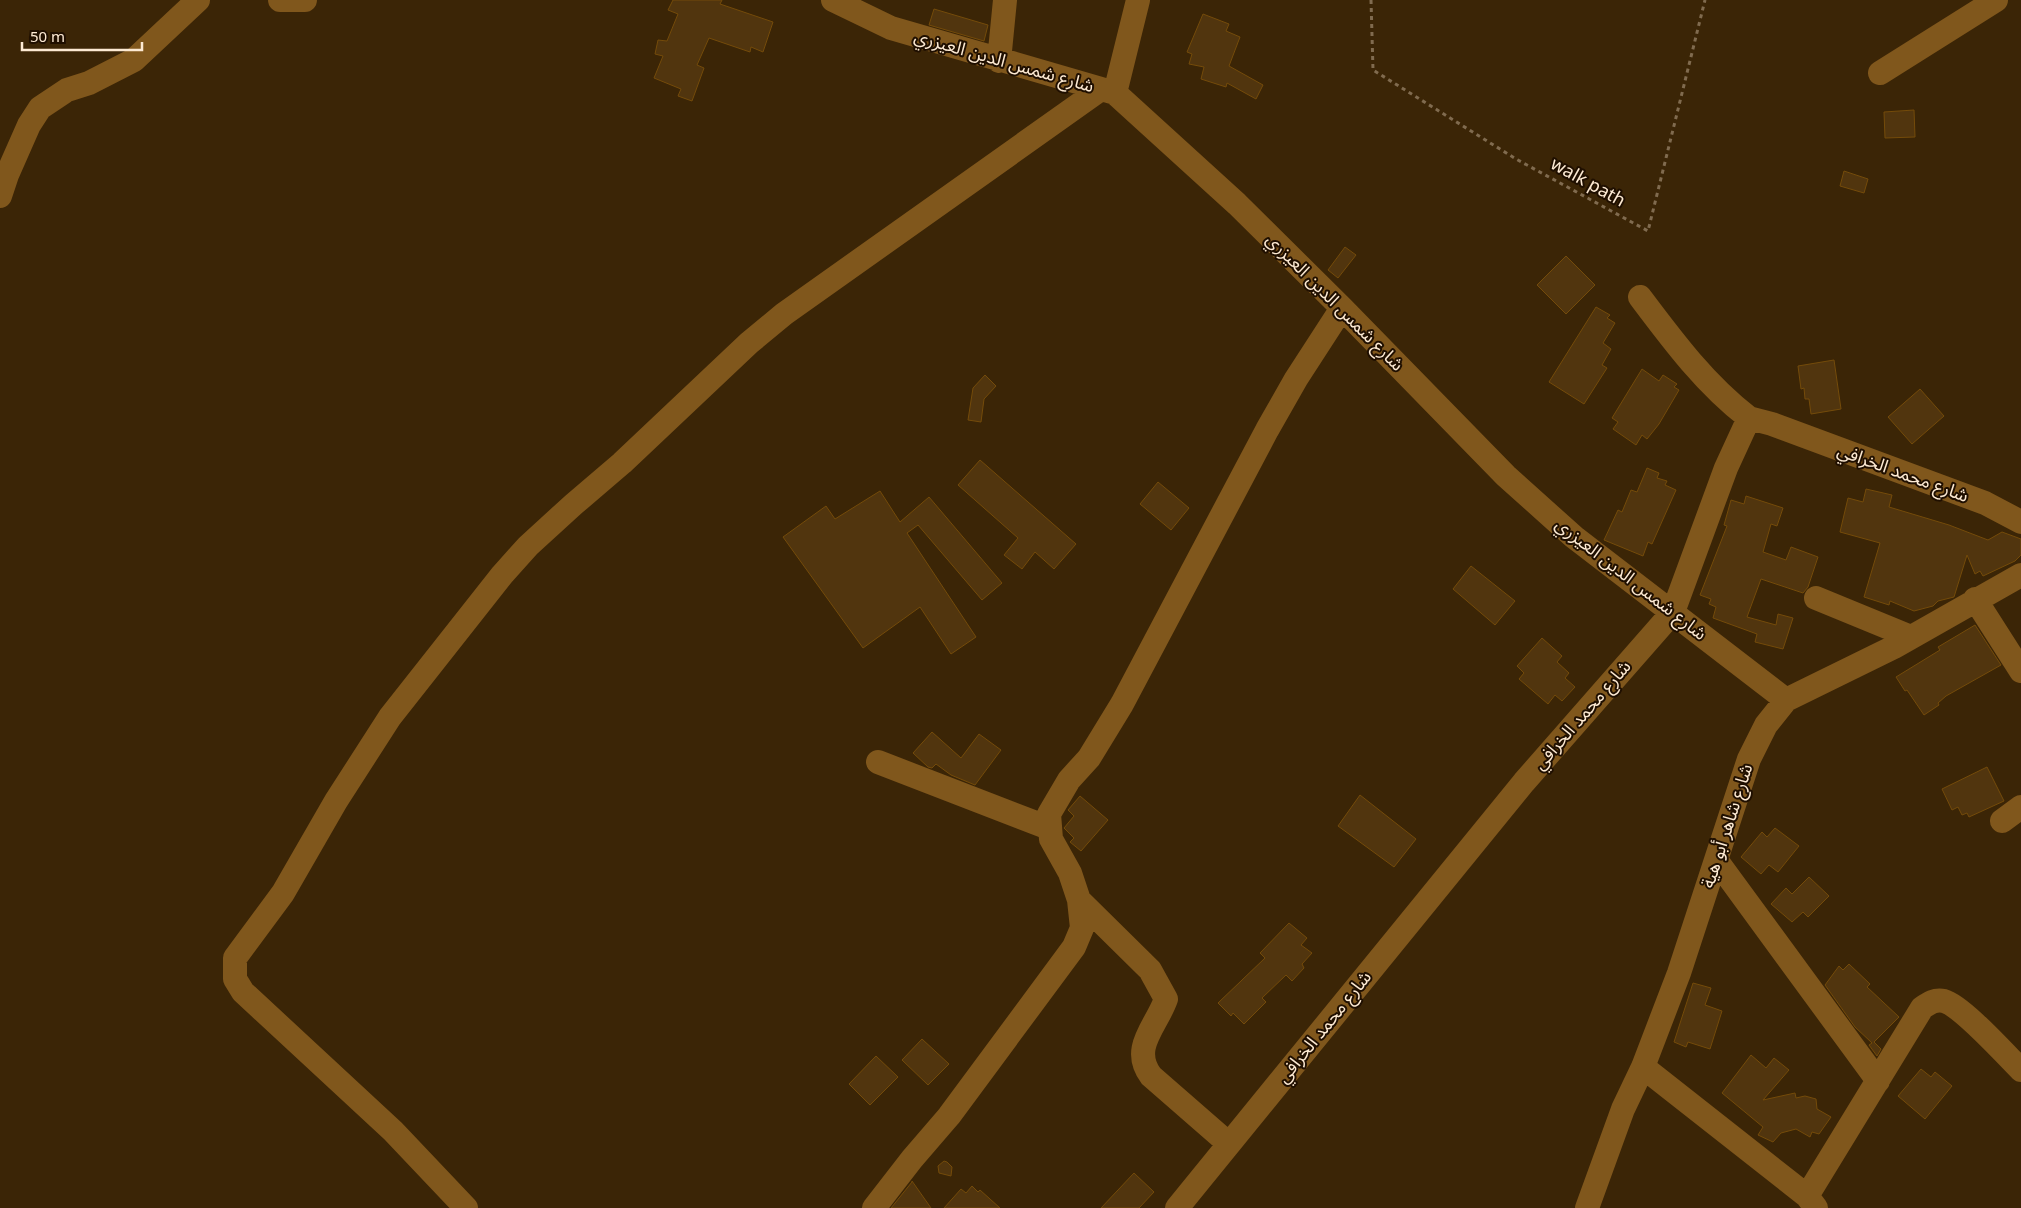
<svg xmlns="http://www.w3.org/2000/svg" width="2021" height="1208" font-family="'Noto Sans','Noto Sans Arabic',sans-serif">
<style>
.building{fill:#51350e;stroke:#744b0a}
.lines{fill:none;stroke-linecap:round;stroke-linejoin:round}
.path{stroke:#806b4f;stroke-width:3;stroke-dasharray:4 4;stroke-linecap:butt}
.minor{stroke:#80571c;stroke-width:24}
.labels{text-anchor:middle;stroke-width:4;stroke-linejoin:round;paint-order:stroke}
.street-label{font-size:18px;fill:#fdead3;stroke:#1f0f00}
</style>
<rect width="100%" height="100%" fill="#3b2506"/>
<path class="building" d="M673 0H722L720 4 773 22 763 52 751 47 750 52 709 38 697 65 704 68 692 101 678 96 681 89 654 78 663 56 655 54 658 40 667 41 678 14 668 10Z
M934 9 988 25 984 41 929 25Z
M1203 14 1229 24 1226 31 1240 37 1229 66 1263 85 1256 99 1227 83 1226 87 1201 79 1204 67 1189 64 1192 54 1187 52Z
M1914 110 1915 137 1885 138 1884 112Z
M1844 171 1868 179 1864 193 1840 186Z
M1345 247 1356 255 1338 278 1328 270Z
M1566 256 1595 285 1566 314 1537 285Z
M1596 307 1610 315 1607 318 1615 323 1603 343 1611 349 1602 365 1607 368 1584 404 1549 382Z
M1834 360 1841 409 1811 414 1809 399H1805L1804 388 1801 389 1798 366Z
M1642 369 1659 381 1663 375 1677 384 1674 387 1679 390 1659 424 1647 439 1642 435 1636 445 1613 429 1618 422 1612 418Z
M985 375 996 386 984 399 981 422 968 420 973 388Z
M1920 389 1944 416 1912 444 1888 417Z
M980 460 1076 544 1054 569 1035 552 1022 569 1004 555 1018 538 958 485Z
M1647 468 1659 473 1657 478 1667 481 1665 485 1676 490 1652 544 1648 542 1643 556 1604 540 1618 510 1622 512 1631 490 1637 492Z
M1158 482 1189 508 1171 530 1140 504Z
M1866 489 1892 495 1889 507 1949 525 1988 540 2002 532 2021 539V555L2015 561 1983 576 1980 571 1975 574 1967 555 1954 597 1938 601 1933 606 1914 611 1890 601 1889 605 1864 597 1880 543 1840 532 1848 498 1863 502Z
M880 491 900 522 929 497 1002 583 982 600 918 525 907 533 976 637 951 654 920 607 863 648 783 537 826 506 835 519Z
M1746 496 1783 508 1777 526 1771 524 1763 552 1786 560 1791 547 1818 557 1808 587 1803 593 1761 579 1747 617 1776 625 1778 614 1793 618 1783 649 1755 642 1757 634 1713 618 1716 607 1709 604 1711 599 1700 595 1727 526 1724 525 1731 500 1744 504Z
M1471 566 1515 601 1495 625 1453 589Z
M1975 625 2001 665 1946 696 1938 703 1939 705 1924 715 1907 690 1905 691 1896 677 1940 650 1938 647Z
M1542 638 1562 656 1557 662 1569 673 1565 678 1575 687 1562 701 1555 695 1548 704 1519 679 1524 673 1517 666Z
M932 732 961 758 979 734 1001 750 975 785 951 775 936 764 932 768 928 767 913 753Z
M1987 767 2004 801 1969 817 1967 813 1962 815 1958 807 1952 810 1942 789Z
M1360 795 1416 839 1394 867 1338 826Z
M1080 796 1108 820 1081 851 1070 842 1074 838 1064 828 1074 816 1068 810Z
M1775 828 1799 846 1778 872 1769 865 1761 874 1741 857 1762 832 1767 837Z
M1809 877 1829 896 1808 917 1803 912 1792 922 1771 904 1786 888 1792 894Z
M1289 923 1307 938 1301 945 1312 953 1302 964 1304 968 1292 981 1286 975 1262 998 1266 1002 1244 1024 1233 1013 1231 1016 1218 1003 1265 958 1260 953Z
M1849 964 1870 984 1867 987 1899 1017 1874 1042 1881 1049 1877 1056 1869 1045 1872 1043 1855 1027 1825 985 1839 966 1843 970Z
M1693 983 1711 988 1705 1005 1722 1011 1710 1049 1688 1042 1686 1047 1674 1042Z
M922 1039 949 1064 928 1085 902 1060Z
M1751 1055 1766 1068 1774 1058 1789 1070 1763 1100 1795 1093 1796 1098 1805 1096 1816 1099 1817 1109 1831 1117 1819 1134 1812 1132 1810 1137 1796 1129 1781 1133 1773 1142 1758 1135 1763 1127 1722 1093Z
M876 1056 898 1077 870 1105 849 1084Z
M1921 1069 1931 1077 1935 1072 1952 1086 1925 1119 1898 1096Z
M944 1161 947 1162 952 1167 951 1176 939 1173 938 1166Z
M1134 1173 1154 1192 1139 1208H1101Z
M912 1181 931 1208H891L912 1182Z
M972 1186 978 1192 980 1190 1000 1208H944L961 1189 966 1193Z"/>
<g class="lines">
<path class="path" d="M1371 0 1373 70 1516 159 1648 231 1705 0"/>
<path class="minor" d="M280 0H305
M833 0 891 28 1115 93 1237 204 1342 308 1506 476 1574 537 1786 700
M999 61 1005 0
M1880 73 1996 0
M1115 93 1138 0
M0 196 7 175 29 125 40 108 67 90 89 83 134 60 198 0
M1640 297C1673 341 1705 384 1749 418
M1816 598 1911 637
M1975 599 2021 671
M878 762 1049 828
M2002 821 2021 807
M1717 861 1878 1081
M1079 900 1150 970 1166 999C1156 1027 1130 1048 1151 1076L1229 1144
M1643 1067 1807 1196
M466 1208 393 1131 243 992 235 979V958L283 893 336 801 390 717 502 575 528 546 574 504 622 463 749 343 784 314 1101 89
M874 1208 912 1159 949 1116 1074 947 1082 928 1079 900 1070 873 1051 839 1049 814 1069 780 1089 758 1122 704 1267 430 1296 379 1342 308
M1177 1208 1524 782 1673 612 1726 468 1749 418 1772 424 1985 503 2021 522
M1587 1208 1623 1109 1643 1067 1679 973 1749 759 1766 725 1786 700 1894 647 2021 575
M1816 1208 1807 1196 1922 1008C1929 1003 1935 999 1944 1001 1962 1006 2006 1055 2021 1070"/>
</g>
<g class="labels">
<g class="street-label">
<text transform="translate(1004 61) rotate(16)" y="6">شارع شمس الدين العيزري</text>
<text transform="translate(1588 182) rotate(29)" y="6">walk path</text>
<text transform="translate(1335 302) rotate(45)" y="6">شارع شمس الدين العيزري</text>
<text transform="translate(1903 473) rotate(20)" y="6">شارع محمد الخرافي</text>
<text transform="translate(1631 579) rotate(38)" y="6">شارع شمس الدين العيزري</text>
<text transform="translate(1582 715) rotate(-49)" y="6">شارع محمد الخرافي</text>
<text transform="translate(1727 826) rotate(-72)" y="6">شارع شاهر أبو هية</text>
<text transform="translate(1324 1027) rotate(-51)" y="6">شارع محمد الخرافي</text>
</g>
</g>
<path d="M22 42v8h120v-8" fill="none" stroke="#fdead3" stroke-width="2.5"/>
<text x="30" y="42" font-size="15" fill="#fdead3" stroke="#1f0f00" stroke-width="4" paint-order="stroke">50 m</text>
</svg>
